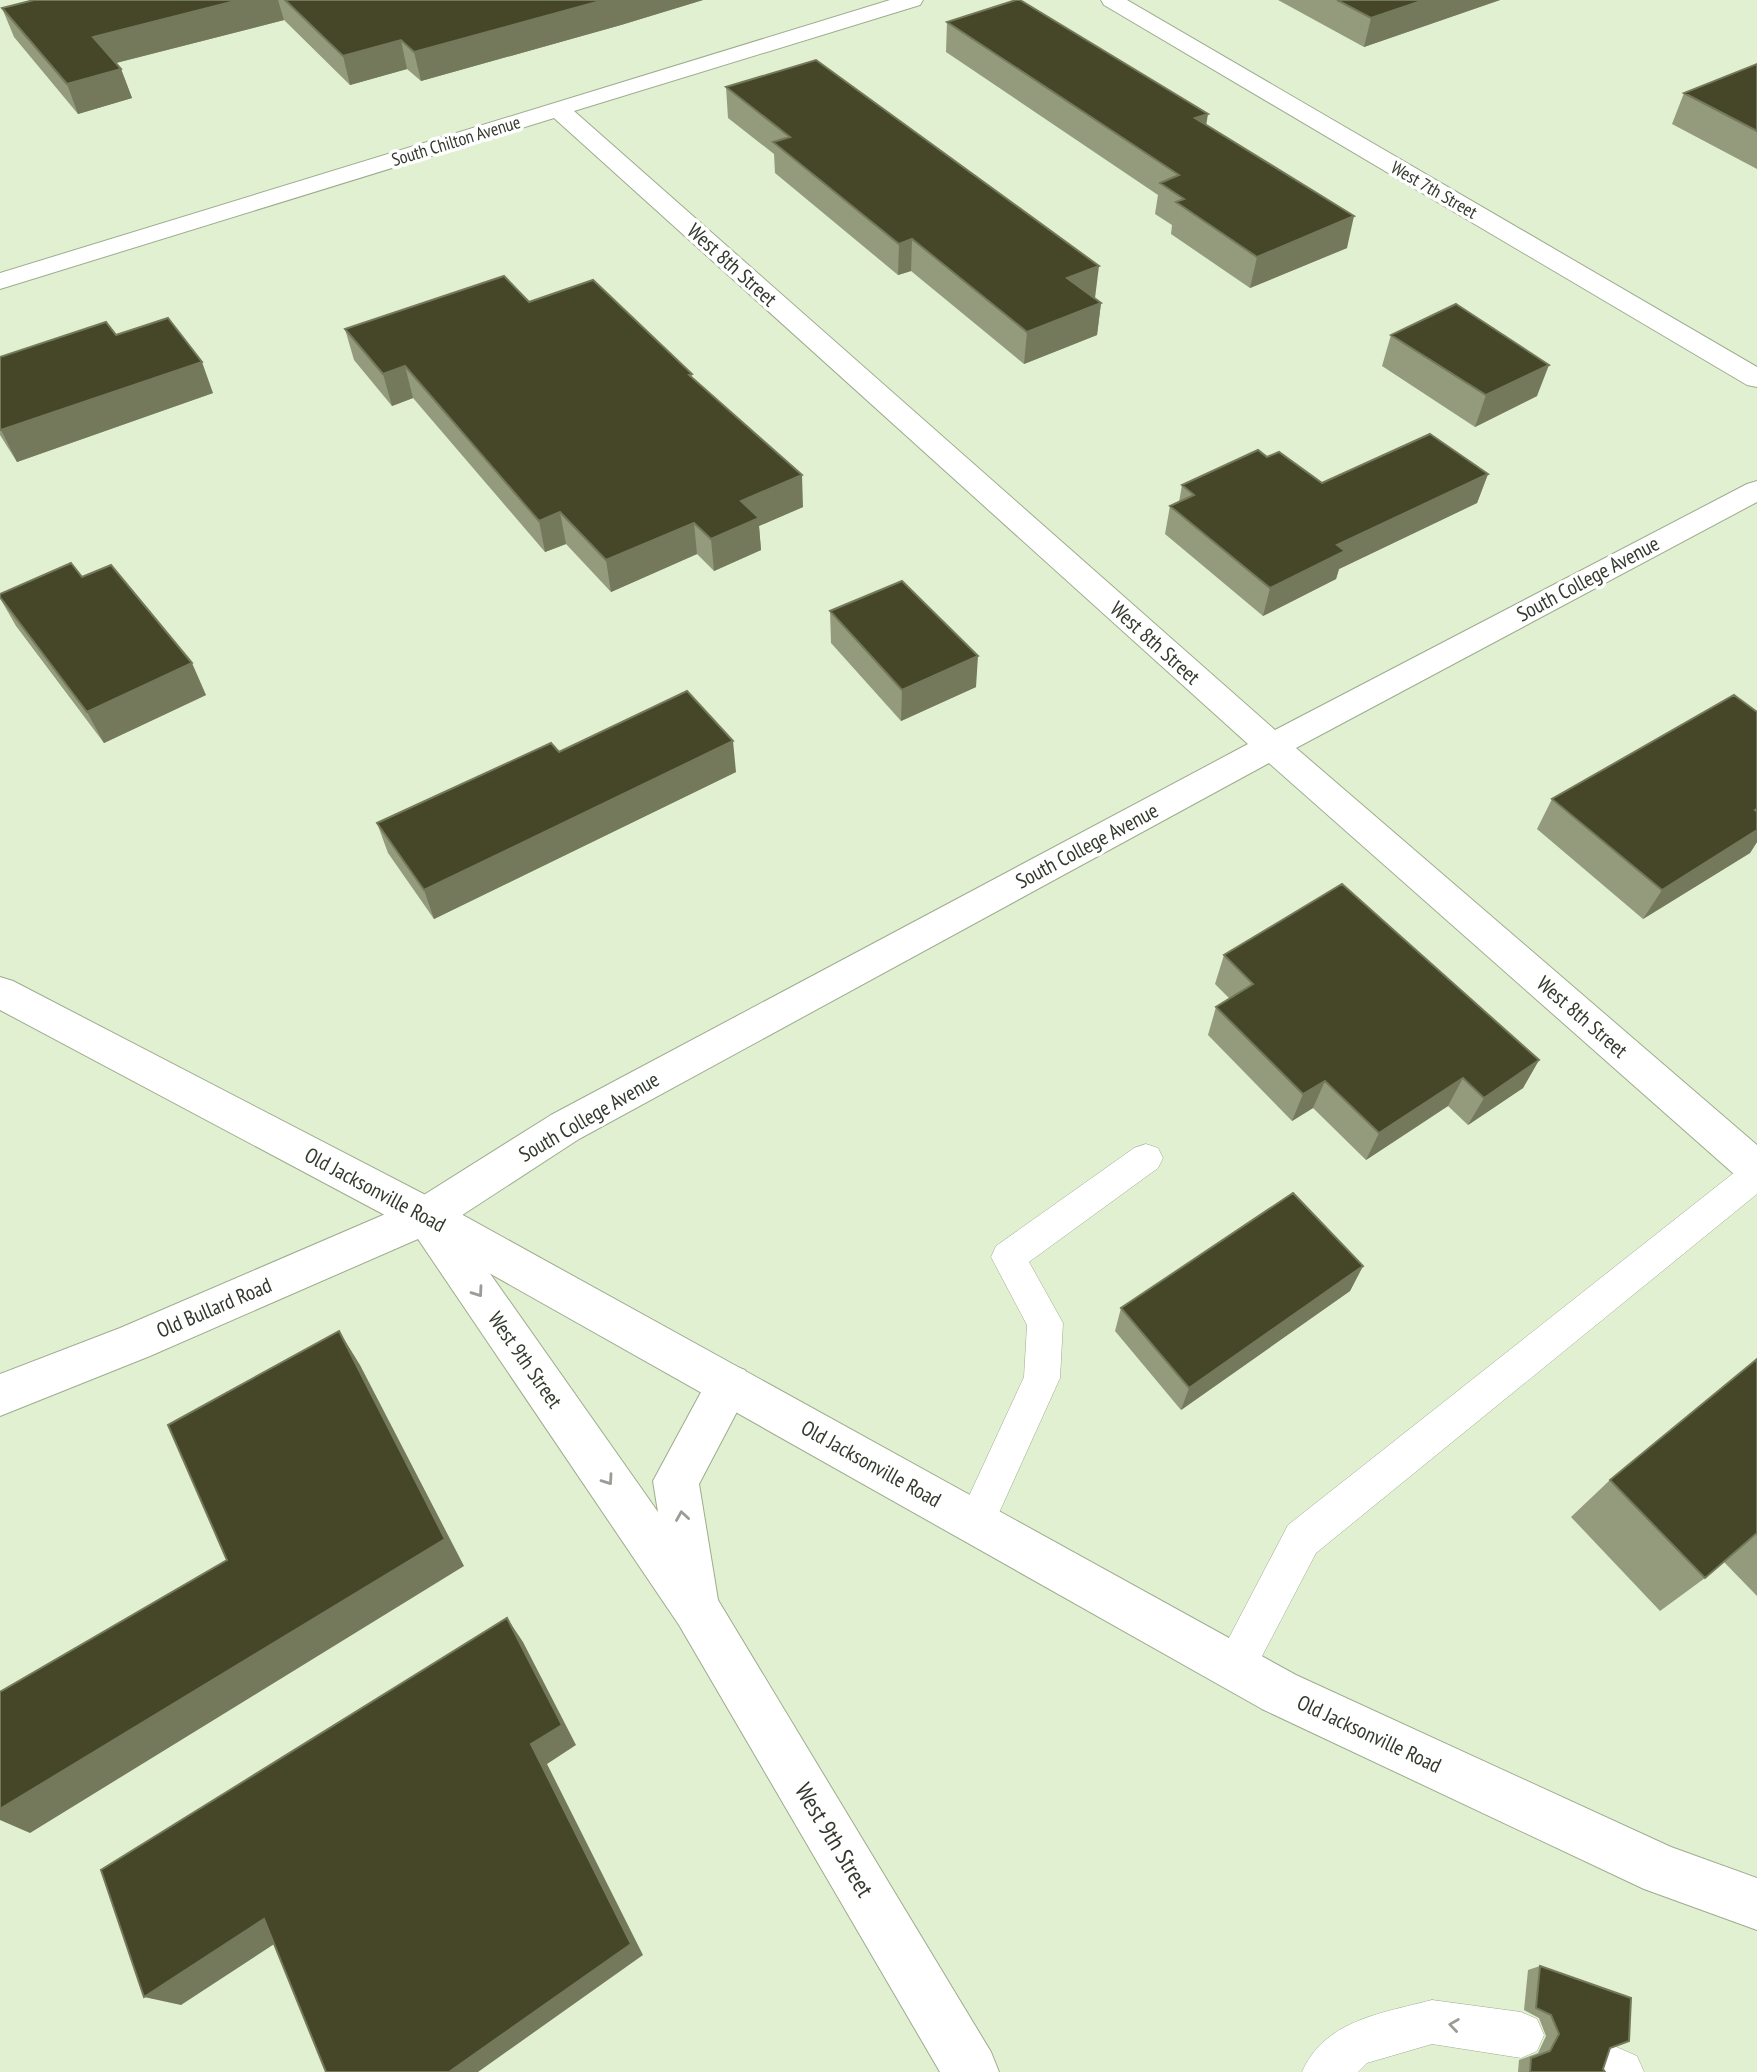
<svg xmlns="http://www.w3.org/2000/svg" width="1757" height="2072" font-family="'PT Sans Narrow',sans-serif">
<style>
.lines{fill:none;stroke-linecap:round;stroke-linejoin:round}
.service-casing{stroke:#9dac8e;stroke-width:1}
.minor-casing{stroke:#9dac8e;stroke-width:2}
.secondary-casing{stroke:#9dac8e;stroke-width:2}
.service{fill:#fff;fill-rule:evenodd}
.minor{fill:#fff;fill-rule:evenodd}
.secondary{fill:#fff;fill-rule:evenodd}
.wall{fill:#939b7c}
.shaded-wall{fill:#74795b}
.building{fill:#464629;stroke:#74795b;stroke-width:2}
.oneway{stroke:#9a9c96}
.labels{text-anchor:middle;stroke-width:7;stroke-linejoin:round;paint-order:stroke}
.far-street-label{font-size:18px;fill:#343a2e;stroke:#fff}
.street-label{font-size:21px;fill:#343a2e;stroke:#fff}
.near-street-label{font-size:24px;fill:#343a2e;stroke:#fff}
</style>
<rect width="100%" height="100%" fill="#e0f0d0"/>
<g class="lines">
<defs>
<path id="service" d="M1146 1144 1158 1148 1163 1158 1158 1168 1029 1262 1063 1323 1060 1378 989 1535 976 1541 963 1535 957 1522 1024 1377 1027 1325 991 1257 996 1246 1134 1148Z
M1757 1160V1194L1316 1553 1249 1681 1235 1687 1221 1681 1215 1667 1221 1653 1288 1525 1745 1164Z
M1432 2000 1521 2012 1537 2019 1544 2035 1537 2051 1521 2058 1432 2044 1367 2063 1358 2072H1302C1324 2020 1383 2013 1432 2000Z
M1614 2046 1637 2056 1644 2072H1592L1598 2053Z"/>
<path id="minor" d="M890 0H923L920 5 574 111 1275 730 1747 484 1757 481V502L1296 748 1757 1145V1188L1743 1182 1269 763 579 1139 453 1221 658 1512 653 1481 713 1370 729 1364 745 1370 751 1385 699 1484 718 1600 991 2052 999 2072H940L679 1625 418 1239 150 1356 0 1416V1374L120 1328 411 1203 551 1115 1248 744 554 118 0 289V273Z
M1101 0H1127L1757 367V387L1747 385 1104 5Z"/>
<path id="secondary" d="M0 977 13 981 441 1203 1296 1675 1671 1847 1757 1878V1930L1644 1889 1262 1709 411 1229 0 1010Z"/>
</defs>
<use href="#service" class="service-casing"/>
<use href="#minor" class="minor-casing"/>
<use href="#secondary" class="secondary-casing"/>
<use href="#service" class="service"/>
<use href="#minor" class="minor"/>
<use href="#secondary" class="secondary"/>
</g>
<path class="wall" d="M34 0H703L621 25 421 81 407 69 350 85 284 20 116 63 121 69 132 98 78 114 14 37 2 8Z
M1278 0H1500L1364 47Z
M947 22 1206 125 1347 248 1250 288 1171 234 1172 225 1155 214 1158 195 946 52Z
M1757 64V169L1672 124 1684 93Z
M726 87 1095 298H1094L1101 303 1097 335 1024 364 911 271 898 275 775 173 774 154 728 118Z
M529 302 692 374V378L803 507 759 526 761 550 714 571 697 554 611 592 566 544 545 552 413 398 392 406 354 360 345 329Z
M116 335 213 393 17 462 0 435V357Z
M1391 335 1537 396 1475 427 1382 366Z
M1267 457 1322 483 1488 474 1477 503 1339 569 1336 579 1263 616 1165 534 1170 506 1179 502 1182 485Z
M82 577 206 695 104 743 16 626 0 598Z
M830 611 976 687 901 721 831 643Z
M1757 712V842L1750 853 1643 919 1537 829 1552 799Z
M559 752 736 772 434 919 388 853 377 823Z
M1224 955 1539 1060 1523 1088 1468 1125 1448 1106 1366 1160 1313 1108 1292 1121 1208 1035 1216 1007 1230 999 1215 984Z
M1363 1266 1350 1291 1181 1410 1115 1331 1121 1308Z
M1757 1359V1596L1724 1562 1705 1578 1660 1611 1571 1517 1610 1480Z
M1540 1966 1610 2048 1603 2069 1605 2072H1518L1519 2060 1538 2053 1546 2036 1539 2018 1524 2010 1528 1970Z"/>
<path class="shaded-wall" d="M239 0H278L284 20 104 66 93 37Z
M604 0H703L621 25 421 81 414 52Z
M1424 0H1500L1364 47 1371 18Z
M401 40 407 69 350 85 343 56Z
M121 69 132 98 78 114 67 84Z
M1208 114 1203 144 1195 118Z
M1354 216 1347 248 1250 288 1257 257Z
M912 239 911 271 898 275 899 244Z
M1099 266 1095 298 1064 310 1067 278Z
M1101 303 1097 335 1024 364 1027 332Z
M202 362 213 393 17 462 1 430Z
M1549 365 1537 396 1475 427 1486 395Z
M405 366 413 398 392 406 383 374Z
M1488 474 1477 503 1339 569 1336 579 1263 616 1270 588 1337 545Z
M802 475 803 507 759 526 761 550 714 571 711 539 741 501Z
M560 512 566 544 545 552 539 521Z
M694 523 697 554 611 592 606 560Z
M978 656 976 687 901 721 902 690Z
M192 663 206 695 104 743 87 712Z
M733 741 736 772 434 919 424 890Z
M1757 830V842L1750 853 1643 919 1662 890Z
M1539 1060 1523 1088 1468 1125 1484 1098Z
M1463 1078 1448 1106 1366 1160 1379 1133Z
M1325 1081 1313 1108 1292 1121 1303 1094Z
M1363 1266 1350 1291 1181 1410 1189 1388Z
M339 1331 360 1365 464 1566 30 1833 0 1820V1809L445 1539Z
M507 1618 523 1642 576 1745 547 1764 643 1955 478 2072H449L531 1744Z
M264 1919 294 1931 181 2005 144 1997Z"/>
<path class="building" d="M34 0H239L93 37 121 69 67 84 2 8Z
M285 0H604L414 52 401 40 343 56Z
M1016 0H1020L1208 114 1195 118 1354 216 1257 257 1176 202 1184 199 1160 183 1179 175 947 22Z
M1337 0H1424L1371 18Z
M816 60 1099 266 1067 278 1101 303 1027 332 912 239 899 244 773 142 790 137 726 87Z
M1757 64V131L1684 93Z
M504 276 529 302 593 280 692 374 689 375 802 475 741 501 759 518 711 539 694 523 606 560 560 512 539 521 405 366 383 374 345 329Z
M1456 304 1549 365 1486 395 1391 335Z
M168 318 202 362 1 430 0 428V357L106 322 116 335Z
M1430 434 1488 474 1337 545 1345 551 1270 588 1170 506 1194 495 1182 485 1258 450 1267 457 1279 452 1322 483Z
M71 563 82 577 111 565 192 663 87 712 0 597V594Z
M902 581 978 656 902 690 830 611Z
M687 691 733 741 424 890 377 823 551 743 559 752Z
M1734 695 1757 712V809L1755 810 1757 812V830L1662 890 1552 799Z
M1342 884 1539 1060 1484 1098 1463 1078 1379 1133 1325 1081 1303 1094 1216 1007 1253 984 1224 955Z
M1293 1193 1363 1266 1189 1388 1121 1308Z
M339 1331 445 1539 0 1809V1692L227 1560 168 1425Z
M1757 1359V1533L1705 1578 1610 1480Z
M507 1618 562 1725 531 1744 631 1944 449 2072H326L264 1919 144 1997 101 1870Z
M1540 1966 1631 1998 1629 2041 1610 2048 1603 2069 1605 2072H1530L1531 2058 1550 2051 1559 2034 1551 2015 1536 2008Z"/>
<defs><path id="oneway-chevron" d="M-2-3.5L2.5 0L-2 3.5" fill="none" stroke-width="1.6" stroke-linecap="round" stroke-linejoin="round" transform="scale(1.75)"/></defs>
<g class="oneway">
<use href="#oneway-chevron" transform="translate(478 1292) rotate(55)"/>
<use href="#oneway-chevron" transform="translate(608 1480) rotate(55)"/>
<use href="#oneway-chevron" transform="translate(682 1516) rotate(-99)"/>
<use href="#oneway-chevron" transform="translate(1454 2025) rotate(-172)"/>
</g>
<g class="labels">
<g class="far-street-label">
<text transform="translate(456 141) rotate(-17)" y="6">South Chilton Avenue</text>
<text transform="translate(1434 190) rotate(30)" y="6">West 7th Street</text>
</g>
<g class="street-label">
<text transform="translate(732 265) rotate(42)" y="7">West 8th Street</text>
<text transform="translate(1588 579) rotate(-28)" y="7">South College Avenue</text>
<text transform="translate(1155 643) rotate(42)" y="7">West 8th Street</text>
<text transform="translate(1087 846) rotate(-28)" y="7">South College Avenue</text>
<text transform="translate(1582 1017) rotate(41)" y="7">West 8th Street</text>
<text transform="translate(589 1117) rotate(-30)" y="7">South College Avenue</text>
<text transform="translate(375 1190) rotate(28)" y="7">Old Jacksonville Road</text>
<text transform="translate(214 1308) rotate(-23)" y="7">Old Bullard Road</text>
<text transform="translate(525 1360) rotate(55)" y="7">West 9th Street</text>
<text transform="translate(871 1464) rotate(29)" y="7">Old Jacksonville Road</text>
<text transform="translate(1369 1734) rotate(25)" y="7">Old Jacksonville Road</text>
</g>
<g class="near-street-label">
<text transform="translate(834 1840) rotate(59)" y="8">West 9th Street</text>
</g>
</g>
</svg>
